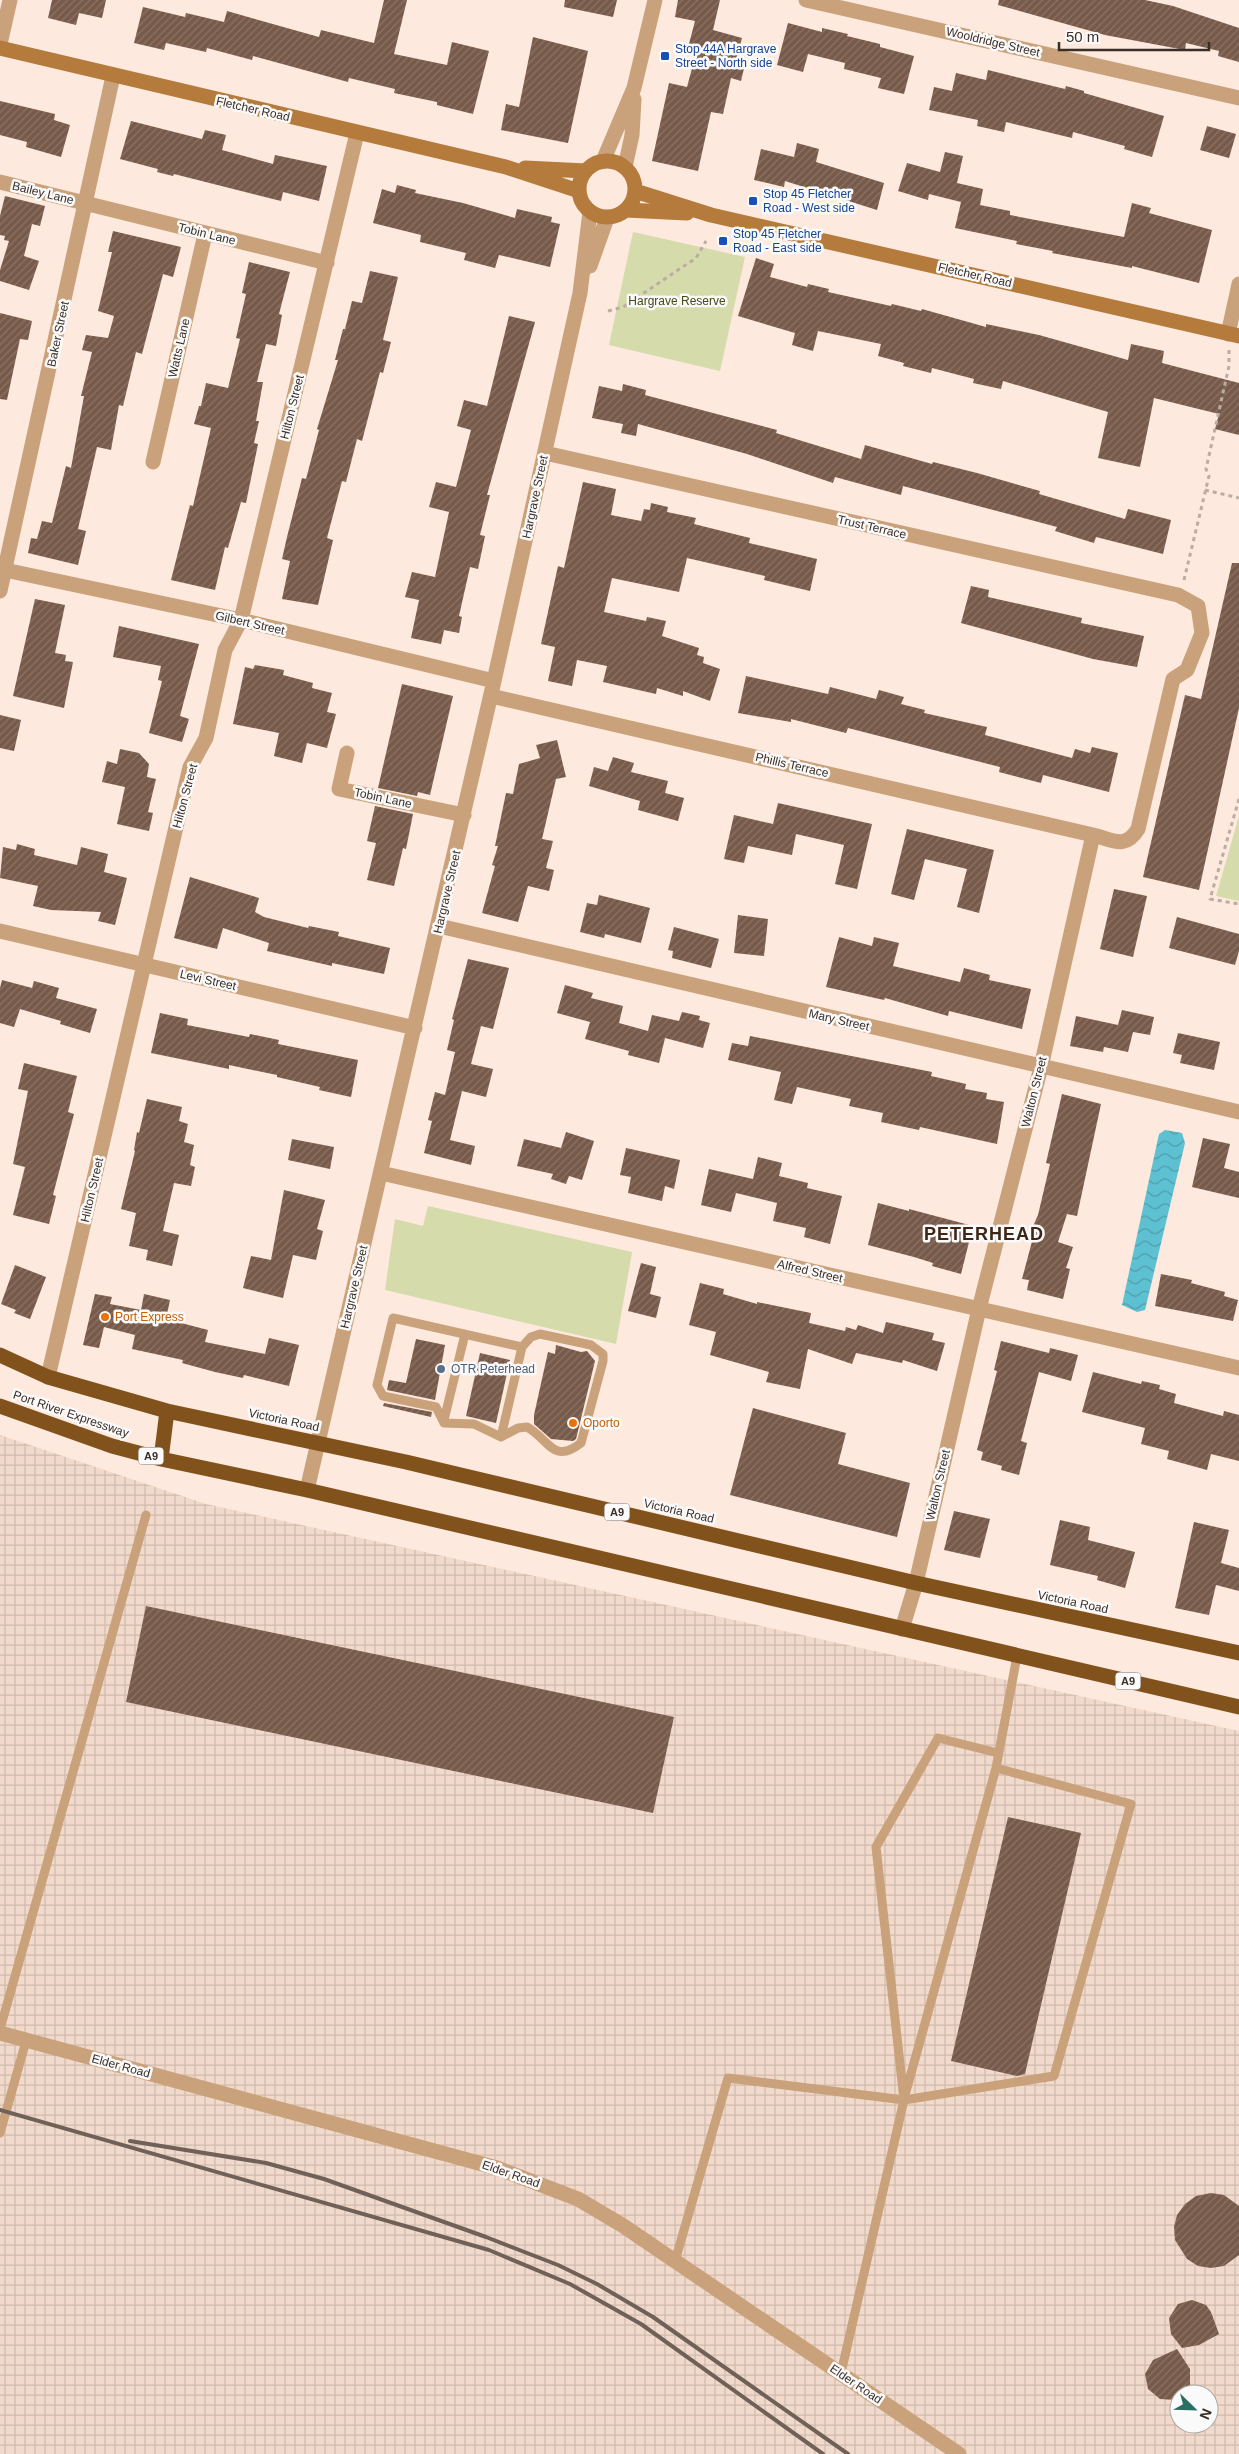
<svg xmlns="http://www.w3.org/2000/svg" width="1239" height="2454" font-family="Helvetica,sans-serif">
<style>
.industrial{fill:url(#industrial-grid);fill-rule:evenodd}
.green{fill:#d5dbab}
.water{fill:url(#water-waves)}
.building{fill:url(#building-hatch)}
.lines{fill:none;stroke-linecap:round;stroke-linejoin:round}
.path{stroke:#bdaca1;stroke-width:3;stroke-dasharray:4 4;stroke-linecap:butt}
.lane{stroke:#c9a27b;stroke-width:9}
.street{stroke:#c9a27b;stroke-width:15}
.secondary{stroke:#b47b3d;stroke-width:15}
.highway{stroke:#81521b;stroke-width:15}
.rail{stroke:#706158;stroke-width:4}
.transit-dot{fill:#1a4fb4;stroke:#fafafa;stroke-width:2}
.food-dot{fill:#e8710a;stroke:#fafafa;stroke-width:2}
.service-dot{fill:#5c6f8a;stroke:#fafafa;stroke-width:2}
.labels{text-anchor:middle;stroke-width:5;stroke-linejoin:round;paint-order:stroke}
.shield{fill:#fafafa;stroke:#746b66;stroke-width:1}
.shield-label{font-size:11px;font-weight:bold;fill:#3b2e27}
.street-label{font-size:12px;fill:#3b2e27;stroke:#fafafa}
.transit-label{font-size:12px;fill:#164399;stroke:#fafafa;text-anchor:start}
.park-label{font-size:12px;fill:#474b14;stroke:#fafafa}
.food-label{font-size:12px;fill:#c56008;stroke:#fafafa;text-anchor:start}
.service-label{font-size:12px;fill:#4e5e75;stroke:#fafafa;text-anchor:start}
.district-label{font-size:18px;font-weight:bold;letter-spacing:1px;fill:#3e2616;stroke:#fafafa}
</style>
<defs>
<pattern id="industrial-grid" width="8" height="8" patternUnits="userSpaceOnUse" patternTransform="scale(1.25)"><rect width="8" height="8" fill="#f1dacb"/><path d="M0 4h8M4 0v8" fill="none" stroke="#d0bbae"/></pattern>
<pattern id="water-waves" width="16" height="10" patternUnits="userSpaceOnUse" patternTransform="scale(1.25)"><rect width="16" height="10" fill="#5ec1d2"/><path d="M0 5q4-4 8 0t8 0" fill="none" stroke="#4f9daa"/></pattern>
<pattern id="building-hatch" width="6" height="6" patternUnits="userSpaceOnUse" patternTransform="scale(1.25)"><rect width="6" height="6" fill="#775a4a"/><path d="M-1 1l2-2M0 6l6-6M5 7l2-2" fill="none" stroke="#8a7467"/></pattern>
</defs>
<rect width="100%" height="100%" fill="#fde9dd"/>
<path class="industrial" d="M0 1435 206 1504 1239 1731V2454H0ZM1179 2394H1209V2424H1179Z"/>
<path class="green" d="M633 232 745 257 720 371 609 345Z
M1239 816V901L1216 896Z
M428 1206 632 1252 616 1344 385 1290 395 1219 423 1226Z"/>
<path class="water" d="M1165 1130 1182 1133 1185 1143 1145 1310 1137 1312 1122 1305 1159 1134Z"/>
<path class="building" d="M52 0H106L102 18 79 13 76 25 48 18Z
M384 0H407L394 54 447 65 452 42 489 51 473 114 437 105V102L394 93 395 89 349 78 348 82 253 56 252 60 207 48 206 52 166 43 164 50 134 43 143 7 185 17 186 13 224 22 227 11 319 37 321 30 374 43Z
M565 0H617L613 17 564 7Z
M678 0H720L713 30 742 38 737 57 746 60 741 81 731 78 723 114 711 112 698 171 652 161 669 83 687 87 698 46 689 44 695 21 675 17Z
M999 0H1145L1173 6 1239 28V62L1218 56 1219 51 1186 43 1185 50 1105 35 998 5Z
M788 23 822 32V28L848 34 847 36 880 44V47L914 56 904 94 878 88 881 78 844 69 845 63 808 54 803 72 777 65Z
M533 37 588 51 568 143 501 130 506 104 519 107Z
M988 70 1065 89 1066 86 1084 91V93L1164 116 1152 157 1124 149 1125 146 1073 132 1072 138 1006 122 1004 132 977 126 978 120 929 110 934 87 952 91 956 73 986 80Z
M0 101 55 114 54 120 70 125 61 157 26 147 27 142 0 135Z
M131 121 202 139 205 130 226 135 222 150 273 164 275 155 327 166 319 201 283 192 281 201 174 174 173 176 157 172 158 169 120 159Z
M1207 126 1236 134 1229 158 1200 150Z
M797 143 819 149 816 162 884 183 877 210 785 181 784 187 754 180 761 149 794 157Z
M945 152 963 156 957 183 983 189 980 205 1010 211V215L1124 237 1132 203 1151 208 1149 213 1212 230 1199 283 1132 266V268L1052 253 1053 251 1016 244 1017 241 955 228 961 202 929 194 928 200 898 191 907 163 940 172Z
M397 185 416 190 415 193 463 203 515 218 517 209 552 217 551 222 560 224 550 267 499 255 495 268 464 260 466 253 420 242 421 235 373 223 382 189 395 193Z
M5 196 45 206 40 226 32 224 24 256 39 261 29 290 0 281V270L9 241 4 240 5 236 0 235V216Z
M113 231 181 247 173 277 163 274 142 354 136 352 123 406 119 405 111 450 97 447 78 529 86 531 78 565 28 553 31 538 37 539 42 521 52 523 66 466 71 468 84 396H81L92 352 82 350 86 335 108 338 114 316 98 311 112 252H108Z
M756 258 774 264 770 277 807 287 808 284 829 289 828 292 891 306 892 304 921 311 922 309 986 327V324L1039 335 1128 360 1131 344 1164 351 1162 363 1239 383V435L1215 429 1219 414 1154 398 1140 467 1098 458 1108 412 1003 381 1001 389 973 383 974 379 932 368 931 373 903 366 904 363 878 356 881 344 818 331 813 351 792 345 795 333 738 316Z
M249 262 290 272 279 314 282 315 276 346 266 344 257 382H263L256 421H259L254 443 258 444 246 503 241 502 228 548 225 547 215 590 171 580 190 505 193 506 211 428 194 424 199 406H201L206 383 228 388 240 339 236 338 246 294 242 293Z
M370 271 398 277 383 340 391 342 383 373 380 372 362 441 357 439 346 482 342 481 327 538 333 540 318 605 282 599 290 561 282 559 287 537 302 478 306 479 319 430 317 429 338 360H335L343 329H345L352 301 362 303Z
M0 313 32 321 28 340 20 339 7 400 0 399Z
M509 316 535 322 487 495H490L480 535 485 536 478 569 470 567 459 616 462 617 459 633 444 630 441 644 411 638 419 600 405 597 412 572 435 577 449 512 429 507 436 482 456 487 471 430 457 426 464 400 487 406Z
M623 384 646 390 645 395 777 430 776 433 861 459 865 445 932 464 933 462 977 473 1040 491 1039 494 1125 519 1128 509 1171 520 1163 554 1096 537 1094 543 1055 531 1057 527 903 486 901 495 835 477 833 483 747 454 638 424 636 436 621 433 623 424 592 418 599 386 622 391Z
M583 482 616 489 611 515 641 521 644 509 650 510 651 503 668 507 667 512 696 518 694 524 750 538 749 543 817 559 810 591 764 580 765 576 687 558 679 592 612 578 604 612 646 621 647 617 666 621 662 636 699 648 697 655 704 657 703 663 720 669 710 701 683 691V696L657 688 656 694 603 682 607 666 577 660 572 686 548 681 555 647 541 644 558 566 564 568Z
M1232 563H1239V708L1199 890 1143 877 1185 695 1201 699Z
M971 586 989 590 988 597 1082 618 1081 623 1144 636 1137 667 1093 659 961 623Z
M35 599 65 605 55 653 66 655 65 661 73 662 64 708 13 696Z
M119 626 199 644 180 716 189 719 182 742 149 733 162 681 158 680 161 666 113 657Z
M255 665 284 670 283 675 313 683 312 688 332 693 327 712 336 714 327 748 307 743 302 763 274 756 279 733 233 724 245 667 253 669Z
M746 676 828 694 830 687 876 699 879 690 904 697 901 704 925 710 924 713 987 727 985 735 1072 758 1075 749 1090 753 1092 747 1118 753 1109 792 1043 775 1041 783 999 772 1000 767 848 728 846 733 791 719V722L738 713Z
M402 684 453 696 430 795 418 792 417 796 378 788Z
M0 715 21 720 14 751 0 748Z
M557 740 566 777 556 779 542 839 553 841 546 868 554 870 549 891 528 886 518 922 482 913 495 866 492 865 498 846H495L506 793 513 794 519 764 540 758 536 745Z
M120 749 139 753 149 764 147 777 156 779 148 812 153 813 149 831 117 824 125 787 102 782 107 761 117 764Z
M613 757 634 763 631 772 668 781 665 793 684 798 678 821 638 810 640 801 589 786 594 767 608 771Z
M778 803 872 824 857 889 835 884 844 845 796 834 792 855 748 846 744 863 724 859 734 815 773 824Z
M375 806 413 814 406 849 403 848 394 886 367 880 376 843 367 841Z
M907 829 994 850 979 913 957 907 967 869 925 859 914 900 891 894Z
M17 844 35 849 34 855 77 865 81 847 108 854 104 872 127 878 115 925 98 921 101 912 51 910 33 906 38 886 0 878 3 847 16 850Z
M190 877 259 898 255 912 264 917 308 928 309 926 339 932 338 936 390 948 384 974 332 963V966L267 951 269 943 223 928 217 949 174 938Z
M1114 889 1147 896 1133 957 1100 949Z
M599 895 650 908 641 943 605 934 604 938 580 932 587 903 597 905Z
M738 915 768 919 764 956 734 953Z
M1177 917 1239 934V951L1235 965 1169 948Z
M674 927 719 939 711 968 672 958 673 951 668 950Z
M839 937 872 946 874 937 899 943 893 966 960 982 964 968 990 975 989 980 1031 989 1022 1029 949 1011 948 1016 885 998 884 1000 826 987Z
M468 959 509 968 493 1029 481 1026 471 1064 493 1069 486 1097 462 1091 450 1140 475 1146 471 1165 424 1153 432 1121 428 1120 435 1092 445 1095 455 1052 447 1050 454 1020 452 1019Z
M2 980 32 988 34 981 59 988 56 998 97 1009 90 1033 60 1024 61 1021 20 1009 14 1027 0 1023V988Z
M565 985 593 993 591 998 623 1006 619 1023 648 1031 652 1015 679 1021 682 1012 700 1016 699 1020 710 1023 703 1048 665 1038 659 1063 628 1055 629 1051 585 1039 590 1022 557 1013Z
M1122 1010 1154 1017 1150 1035 1133 1032 1128 1052 1104 1047 1103 1052 1070 1046 1076 1016 1118 1025Z
M160 1013 188 1019 187 1025 249 1037 250 1034 279 1040 278 1044 358 1060 351 1097 319 1090 320 1087 277 1077V1075L229 1065V1069L151 1053Z
M1178 1033 1220 1042 1214 1070 1180 1063 1182 1055 1173 1053Z
M750 1036 932 1072 931 1076 966 1084 965 1089 987 1093 986 1099 1004 1102 997 1144 920 1127 919 1130 881 1122 883 1113 849 1106 851 1099 797 1087 792 1104 774 1100 781 1072 728 1060 732 1043 748 1046Z
M24 1063 77 1076 68 1112 74 1114 53 1195 56 1196 49 1224 13 1215 25 1167 13 1164 28 1091 18 1089Z
M1062 1094 1101 1104 1077 1216 1067 1214 1058 1242 1073 1247 1066 1268 1070 1269 1063 1299 1027 1290 1029 1280 1022 1279 1034 1234 1030 1233 1038 1215 1050 1164 1046 1163Z
M147 1099 182 1107 179 1121 188 1124 184 1142 194 1145 190 1165 195 1167 191 1186 174 1183 163 1231 179 1235 172 1266 146 1260 148 1250 129 1246 136 1213 121 1209 135 1151 134 1150 137 1132 139 1133Z
M566 1132 594 1141 582 1180 569 1176 566 1184 551 1179 553 1174 517 1166 524 1139 561 1148Z
M1203 1138 1230 1144 1224 1168 1239 1172V1198L1192 1187Z
M292 1139 334 1147 330 1169 288 1160Z
M626 1148 680 1160 674 1189 665 1186 662 1201 628 1193 631 1177 620 1175Z
M758 1157 782 1163 779 1176 808 1183 807 1188 842 1196 830 1244 804 1237 806 1228 773 1221 777 1203 736 1193 731 1212 701 1205 709 1169 753 1179Z
M284 1190 325 1200 317 1229 323 1231 316 1260 293 1255 283 1298 243 1288 251 1256 271 1260Z
M878 1203 909 1211V1209L973 1226 961 1274 932 1266 933 1263 914 1257 868 1245Z
M641 1263 656 1267 650 1294 661 1297 656 1318 628 1311Z
M15 1265 46 1277 30 1319 14 1313 16 1310 1 1304Z
M1161 1274 1192 1280 1191 1283 1225 1292 1224 1296 1238 1300 1233 1321 1155 1306Z
M700 1283 724 1289 723 1294 757 1304V1302L811 1313 809 1323 845 1331 846 1327 856 1330 858 1325 883 1333 886 1322 934 1333 932 1340 945 1343 937 1371 903 1360 902 1363 856 1353 852 1364 808 1349 800 1389 766 1382 769 1372 710 1355 716 1332 689 1325Z
M95 1294 112 1297 110 1304 141 1310 144 1294 170 1300 166 1319 208 1330 205 1342 265 1354 269 1338 299 1345 289 1386 244 1375 243 1378 215 1372 182 1363 183 1360 132 1349 135 1335 104 1327 99 1348 83 1345Z
M416 1339 445 1345 435 1400 387 1390 389 1380 406 1383Z
M1001 1341 1049 1353 1050 1348 1078 1355 1071 1381 1039 1372 1021 1441 1027 1443 1019 1475 1001 1470 1002 1466 981 1460 983 1452 977 1450 997 1371 994 1370Z
M556 1345 581 1352 587 1351 595 1361 576 1439 573 1441 551 1439 534 1424V1415L548 1352 555 1354Z
M480 1353 510 1360 496 1423 466 1416Z
M1093 1372 1141 1384 1142 1381 1160 1385 1159 1389 1176 1394 1174 1403 1223 1416 1224 1411 1239 1415V1461L1211 1454 1207 1470 1167 1459 1169 1451 1141 1444 1145 1428 1082 1412Z
M384 1403 432 1412 431 1417 383 1406Z
M753 1408 846 1433 838 1464 910 1483 897 1537 730 1495Z
M954 1511 990 1519 980 1558 944 1550Z
M1060 1520 1090 1527 1088 1540 1135 1552 1125 1588 1097 1580 1098 1576 1050 1565Z
M1194 1522 1229 1530 1221 1563 1239 1568V1591L1216 1585 1209 1615 1175 1608Z
M146 1606 674 1717 653 1813 126 1702Z
M1008 1817 1081 1833 1025 2074 1017 2076 951 2061Z
M1211 2193 1224 2195 1239 2206V2255L1224 2266 1211 2268 1198 2266 1187 2259 1175 2240 1174 2227 1177 2215 1185 2204 1196 2196Z
M1192 2300 1206 2305 1211 2312 1219 2334 1199 2345 1182 2348 1171 2334 1169 2318 1178 2304Z
M1177 2349 1190 2369V2385L1184 2394H1179V2398L1175 2400 1160 2399 1148 2389 1145 2374 1153 2360Z"/>
<g class="lines">
<path class="path" d="M608 311 623 307 696 258 706 241
M1205 490 1239 498
M1184 580 1209 476 1206 469 1229 366V349
M1239 799 1210 899 1239 904"/>
<path class="lane" d="M444 1420 465 1334
M444 1423 436 1407 383 1396 377 1385 393 1318 522 1347 501 1437
M444 1423 474 1424 501 1437
M501 1437 518 1428 527 1427C549 1439 553 1465 581 1443L603 1361V1354L591 1345 540 1334 531 1337 522 1347
M0 2029 146 1515
M905 2095 996 1768
M904 2100 876 1847 938 1738 998 1753
M0 2133 26 2041
M675 2261 728 2078 904 2100
M841 2373 904 2100 1054 2076 1131 1804 996 1768 1017 1656"/>
<path class="street" d="M806 0 1239 98
M0 44 10 0
M603 161 634 88 655 0
M625 167 632 135 634 99
M0 182 327 263
M590 266 607 218
M1228 334 1239 284
M545 453 1178 595 1198 606 1202 633 1187 670 1173 679 1138 829C1125 850 1113 840 1093 835L1041 1067 979 1309 916 1583 902 1629
M153 462 205 234
M5 570 241 620 494 681
M0 591 113 76
M491 696 1093 835
M347 753 339 789 464 815
M439 926 1239 1112
M0 931 415 1028
M381 1173 1239 1368
M48 1377 190 767 206 738 225 650 241 620 357 133
M307 1490 494 681 580 293 590 212
M0 2033 497 2168 578 2199 622 2225 959 2454"/>
<path class="secondary" d="M0 48 506 167 579 191
M579 189a28 28 0 1 1 56 0a28 28 0 1 1-56 0Z
M525 168 586 171
M635 191 711 215 1239 336
M626 210 687 213"/>
<path class="highway" d="M0 1355 48 1377 167 1411 406 1462 916 1583 1239 1653
M0 1406 112 1446 161 1459 307 1490 1239 1707
M161 1459 167 1411"/>
<path class="rail" d="M0 2110 489 2250 570 2284 641 2324 823 2454
M130 2141 266 2163 324 2179 486 2237 558 2265 597 2284 653 2317 848 2454"/>
</g>
<g class="transit-dot">
<rect x="660" y="51" width="10" height="10" rx="2.5"/>
<rect x="748" y="196" width="10" height="10" rx="2.5"/>
<rect x="718" y="236" width="10" height="10" rx="2.5"/>
</g>
<g class="food-dot">
<circle cx="105" cy="1317" r="5"/>
<circle cx="573" cy="1423" r="5"/>
</g>
<circle class="service-dot" cx="441" cy="1369" r="5"/>
<g class="labels">
<g class="shield">
<rect x="138.5" y="1447.5" width="25" height="17" rx="4"/>
<rect x="604.5" y="1503.5" width="25" height="17" rx="4"/>
<rect x="1115.5" y="1672.5" width="25" height="17" rx="4"/>
</g>
<g class="shield-label">
<text x="151" y="1460">A9</text>
<text x="617" y="1516">A9</text>
<text x="1128" y="1685">A9</text>
</g>
<g class="street-label">
<text transform="translate(993 42) rotate(13)" y="4">Wooldridge Street</text>
<text transform="translate(253 109) rotate(13)" y="4">Fletcher Road</text>
<text transform="translate(43 193) rotate(14)" y="4">Bailey Lane</text>
<text transform="translate(207 234) rotate(14)" y="4">Tobin Lane</text>
<text transform="translate(975 275) rotate(13)" y="4">Fletcher Road</text>
<text transform="translate(58 334) rotate(-78)" y="4">Baker Street</text>
<text transform="translate(179 348) rotate(-77)" y="4">Watts Lane</text>
<text transform="translate(292 407) rotate(-76)" y="4">Hilton Street</text>
<text transform="translate(535 497) rotate(-78)" y="4">Hargrave Street</text>
<text transform="translate(872 527) rotate(13)" y="4">Trust Terrace</text>
<text transform="translate(250 623) rotate(13)" y="4">Gilbert Street</text>
<text transform="translate(792 765) rotate(13)" y="4">Phillis Terrace</text>
<text transform="translate(185 796) rotate(-75)" y="4">Hilton Street</text>
<text transform="translate(383 798) rotate(12)" y="4">Tobin Lane</text>
<text transform="translate(447 892) rotate(-77)" y="4">Hargrave Street</text>
<text transform="translate(208 980) rotate(13)" y="4">Levi Street</text>
<text transform="translate(839 1020) rotate(13)" y="4">Mary Street</text>
<text transform="translate(1034 1092) rotate(-76)" y="4">Walton Street</text>
<text transform="translate(92 1190) rotate(-77)" y="4">Hilton Street</text>
<text transform="translate(810 1271) rotate(13)" y="4">Alfred Street</text>
<text transform="translate(354 1287) rotate(-77)" y="4">Hargrave Street</text>
<text transform="translate(71 1414) rotate(19)" y="4">Port River Expressway</text>
<text transform="translate(284 1420) rotate(12)" y="4">Victoria Road</text>
<text transform="translate(938 1485) rotate(-77)" y="4">Walton Street</text>
<text transform="translate(679 1511) rotate(13)" y="4">Victoria Road</text>
<text transform="translate(1073 1602) rotate(12)" y="4">Victoria Road</text>
<text transform="translate(121 2066) rotate(15)" y="4">Elder Road</text>
<text transform="translate(511 2174) rotate(19)" y="4">Elder Road</text>
<text transform="translate(856 2384) rotate(34)" y="4">Elder Road</text>
</g>
<g class="transit-label">
<text x="675" y="53">Stop 44A Hargrave<tspan x="675" dy="14">Street - North side</tspan></text>
<text x="763" y="198">Stop 45 Fletcher<tspan x="763" dy="14">Road - West side</tspan></text>
<text x="733" y="238">Stop 45 Fletcher<tspan x="733" dy="14">Road - East side</tspan></text>
</g>
<g class="park-label">
<text x="677" y="305">Hargrave Reserve</text>
</g>
<g class="food-label">
<text x="115" y="1321">Port Express</text>
<text x="583" y="1427">Oporto</text>
</g>
<g class="service-label">
<text x="451" y="1373">OTR Peterhead</text>
</g>
<g class="district-label">
<text x="984" y="1240">PETERHEAD</text>
</g>
</g>
<g transform="translate(1194 2409) rotate(113)"><circle r="24" fill="#fafafa" stroke="#aea8a6"/>
<path d="M0-4L9 19L0 12L-9 19Z" fill="#2a6f64"/>
<text y="-8" font-size="14" font-weight="bold" text-anchor="middle" fill="#3b2e27">N</text>
</g>
<path d="M1059 42v8h150v-8" fill="none" stroke="#3b2e27" stroke-width="2.5"/>
<text x="1066" y="42" font-size="15" fill="#3b2e27" stroke="#fafafa" stroke-width="4" paint-order="stroke">50 m</text>
</svg>
